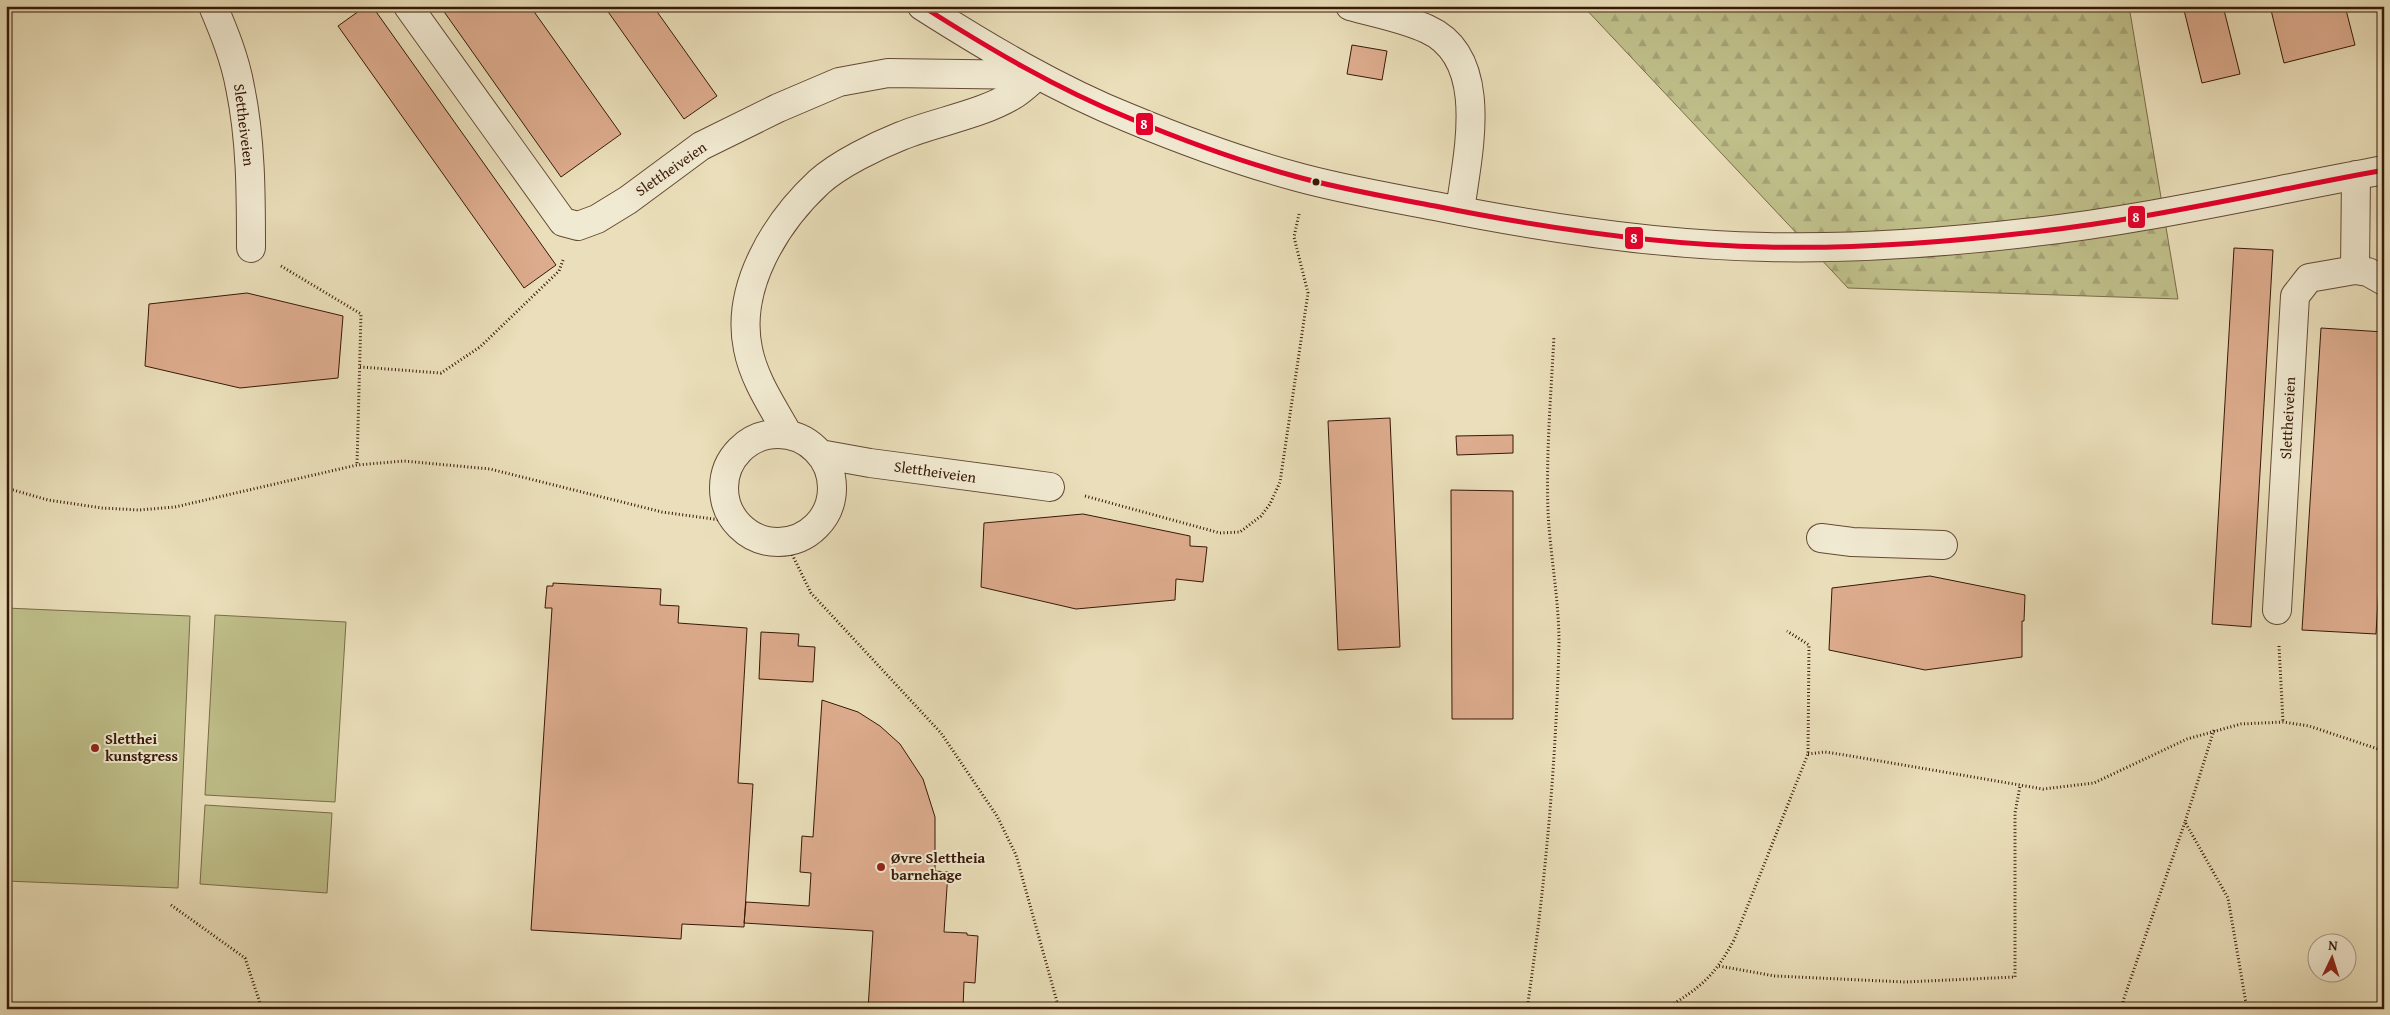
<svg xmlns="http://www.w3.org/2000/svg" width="2390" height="1015" font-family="'Gentium Book Plus',serif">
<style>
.forest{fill:url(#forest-firs);stroke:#7b6c48}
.pitch{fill:#bfbf8a;stroke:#7b6c48}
.building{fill:#ddac8e;stroke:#371807}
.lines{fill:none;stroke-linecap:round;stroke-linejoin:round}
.minor-casing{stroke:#644a34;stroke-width:30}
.path{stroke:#371807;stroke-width:3;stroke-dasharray:1 2.5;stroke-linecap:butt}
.minor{stroke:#f1ead2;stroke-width:28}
.bus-1-casing{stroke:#f1ead2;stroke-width:9}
.bus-1{stroke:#e4002b;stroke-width:5}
.bus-dot{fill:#371807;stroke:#f1ead2;stroke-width:2}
.poi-dot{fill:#8f2418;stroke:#f1ead2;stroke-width:2}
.labels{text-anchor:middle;stroke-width:4;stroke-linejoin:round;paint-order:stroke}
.street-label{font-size:15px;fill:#371807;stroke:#f1ead2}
.poi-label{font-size:15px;font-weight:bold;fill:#371807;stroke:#f1ead2;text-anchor:start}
.line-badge{stroke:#f1ead2;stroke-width:2}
.badge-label{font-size:14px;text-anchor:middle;font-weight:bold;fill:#fff}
</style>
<defs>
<pattern id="forest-firs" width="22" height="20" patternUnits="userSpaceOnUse" patternTransform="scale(1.25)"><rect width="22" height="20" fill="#bfbf8a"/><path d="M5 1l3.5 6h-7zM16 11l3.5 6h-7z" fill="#a5a376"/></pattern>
</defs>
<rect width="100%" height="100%" fill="#eadfba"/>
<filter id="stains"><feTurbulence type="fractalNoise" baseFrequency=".004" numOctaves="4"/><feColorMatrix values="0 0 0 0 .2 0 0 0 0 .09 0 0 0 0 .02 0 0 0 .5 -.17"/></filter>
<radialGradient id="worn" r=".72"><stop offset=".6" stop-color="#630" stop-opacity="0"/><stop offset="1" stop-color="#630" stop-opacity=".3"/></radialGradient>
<path class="forest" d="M1583 6H2129L2178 299 1848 288Z"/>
<path class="pitch" d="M6 608 190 616 178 888 6 881Z
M215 615 346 622 335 802 205 795Z
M205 805 332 813 327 893 200 884Z"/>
<path class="building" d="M366 6H372L556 265 524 288 338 26Z
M440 6H530L621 134 561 177Z
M604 6H653L717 96 684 119Z
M2183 6H2223L2240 74 2202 83Z
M2270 6H2345L2355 45 2284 63Z
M1352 45 1387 51 1382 80 1347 74Z
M2234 248 2273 250 2251 627 2212 624Z
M247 293 343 316 338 378 240 388 145 366 149 304Z
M2321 328 2384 332V498L2376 634 2302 630Z
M1390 418 1400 647 1338 650 1328 421Z
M1513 435V453L1457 455 1456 436Z
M1451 490 1513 491V719H1452Z
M1083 514 1190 536V546L1207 547 1203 582 1176 579 1175 600 1076 609 981 587 984 523Z
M1930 576 2025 595 2024 621H2022V657L1925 670 1829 650 1832 588Z
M553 583 661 589 660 605 679 606 678 623 747 628 738 783 753 784 744 927 682 924 681 939 531 930 552 608H545L547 586H553Z
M761 632 799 634 798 646 815 647 813 682 759 679Z
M822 700 858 712 880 726 900 744 923 779 935 817V871L948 872 944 932 967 933V935L978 936 975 983 964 982 963 1009H868L873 931 744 923 746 902 809 906 811 873 800 872 802 836 813 837Z"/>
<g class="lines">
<defs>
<path id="minor" d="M213 6C224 32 235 59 240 87 251 140 251 194 251 248
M408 6 563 222 578 226 597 219 628 200 701 146 778 108 839 82 888 73 1037 75
M922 6C988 48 1057 89 1129 118 1182 140 1239 161 1294 176 1340 189 1388 197 1435 206 1544 228 1655 245 1767 247 1852 249 1939 243 2025 233 2146 220 2264 192 2384 170
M1350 6C1375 13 1403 18 1427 29 1492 58 1467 156 1460 211
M2356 175 2355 270 2368 272 2384 281
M724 488a54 54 0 1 1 108 0a54 54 0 1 1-108 0Z
M788 434C773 407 754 380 748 349 735 287 776 222 819 182 839 164 876 146 901 136 938 121 981 115 1015 94 1023 89 1031 81 1038 75
M820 454 870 463 1050 487
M1821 538 1852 542 1943 545
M2277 610 2295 296 2309 278 2355 270"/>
</defs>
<use href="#minor" class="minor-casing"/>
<path class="path" d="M281 266 361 314 357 465
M360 367 441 373 480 347 559 271 563 260
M6 488 48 500 102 508 139 510 175 507 357 465 404 461 490 469 662 512 735 522
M1085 496 1220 533 1240 532 1261 516 1270 504 1280 482 1308 293 1294 237 1299 214
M786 542 811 593 941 733 997 816 1016 855 1059 1009
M2279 646 2283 722
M2214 730 2185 822 2228 898 2247 1009
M1808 754 1825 752 1845 755 2043 789 2094 783 2187 739 2241 724 2283 722 2309 726 2384 751
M171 905 245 958 262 1009
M1719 966 1775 976 1905 982 2015 977V813L2020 786
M1527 1009C1545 888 1556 765 1559 643 1559 599 1550 554 1548 511 1546 453 1551 394 1554 336
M1665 1009C1700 988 1714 977 1734 940L1808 754 1809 645 1787 631
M2123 1009V1001L2185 822"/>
<use href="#minor" class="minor"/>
<defs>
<path id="bus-1" d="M922 6C988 48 1057 89 1129 118 1182 140 1239 161 1294 176 1340 189 1388 197 1435 206 1544 228 1655 245 1767 247 1852 249 1939 243 2025 233 2146 220 2264 192 2384 170"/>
</defs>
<use href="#bus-1" class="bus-1-casing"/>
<use href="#bus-1" class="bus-1"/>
</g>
<circle class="bus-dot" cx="1316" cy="182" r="4.5"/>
<g class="poi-dot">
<circle cx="95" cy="748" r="5"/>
<circle cx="881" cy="867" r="5"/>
</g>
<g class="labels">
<g class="street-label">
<text transform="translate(244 125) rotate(83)" y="5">Slettheiveien</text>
<text transform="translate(671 169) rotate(-35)" y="5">Slettheiveien</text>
<text transform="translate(2288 418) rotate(-87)" y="5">Slettheiveien</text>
<text transform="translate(935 472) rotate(8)" y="5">Slettheiveien</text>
</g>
<g class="poi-label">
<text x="105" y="744">Sletthei<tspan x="105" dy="17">kunstgress</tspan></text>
<text x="891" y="863">Øvre Slettheia<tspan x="891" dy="17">barnehage</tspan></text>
</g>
</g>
<g class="line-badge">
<rect x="1135" y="112" width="19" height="24" rx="5" fill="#e4002b"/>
<rect x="2127" y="205" width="19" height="24" rx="5" fill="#e4002b"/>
<rect x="1624" y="226" width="20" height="24" rx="5" fill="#e4002b"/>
</g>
<g class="badge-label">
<text x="1144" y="129">8</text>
<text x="2136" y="222">8</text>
<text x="1634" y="243">8</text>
</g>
<rect width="2390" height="1015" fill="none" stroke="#eadfba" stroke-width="25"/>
<rect x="8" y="8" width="2375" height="1000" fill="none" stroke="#371807" stroke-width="2.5"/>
<rect x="12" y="12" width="2365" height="990" fill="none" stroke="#371807"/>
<g transform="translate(2332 958) rotate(4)"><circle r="24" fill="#f1ead2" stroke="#a79681"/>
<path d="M0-4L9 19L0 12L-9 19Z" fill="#8f2418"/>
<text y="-8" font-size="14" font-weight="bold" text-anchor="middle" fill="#371807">N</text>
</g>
<rect width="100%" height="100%" filter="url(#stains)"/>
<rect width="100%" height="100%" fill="url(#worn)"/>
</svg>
